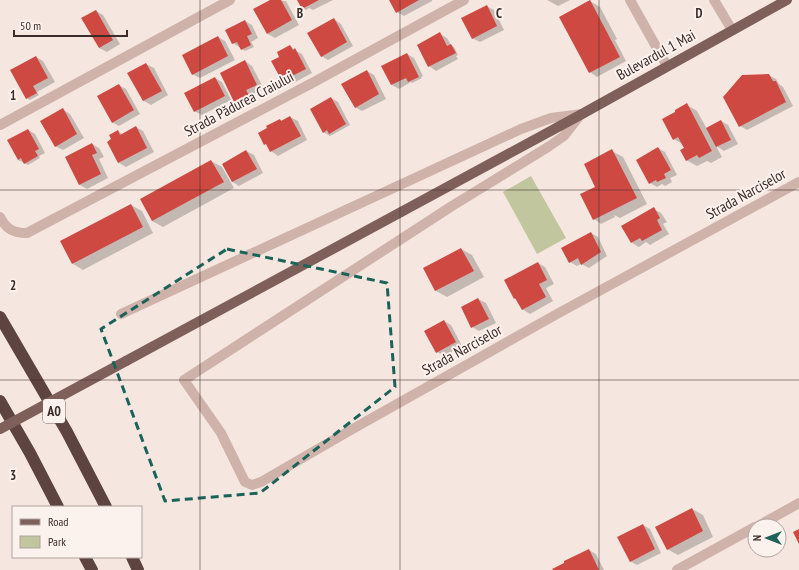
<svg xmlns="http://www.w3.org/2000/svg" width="799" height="570" font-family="'PT Sans Narrow',sans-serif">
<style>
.green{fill:#c1c69e}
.shadow{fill:#0003}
.building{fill:#cf4943}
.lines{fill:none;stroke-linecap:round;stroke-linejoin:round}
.minor{stroke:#cfb3aa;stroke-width:10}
.major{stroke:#7f5f5a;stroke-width:10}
.highway{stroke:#5d4440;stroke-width:12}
.major-bridge{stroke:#7f5f5a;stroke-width:10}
.marked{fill:none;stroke:#1b6258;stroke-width:3;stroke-dasharray:8 5;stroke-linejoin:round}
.grid{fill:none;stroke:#3c2c2a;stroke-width:1;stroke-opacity:0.55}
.labels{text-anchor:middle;stroke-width:4;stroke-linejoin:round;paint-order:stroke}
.shield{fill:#fcf2ed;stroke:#766764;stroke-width:1}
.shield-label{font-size:14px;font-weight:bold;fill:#3c2c2a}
.street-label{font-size:15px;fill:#3c2c2a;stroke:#fcf2ed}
.grid-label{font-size:13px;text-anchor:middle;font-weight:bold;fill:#3c2c2a;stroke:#fcf2ed;stroke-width:4;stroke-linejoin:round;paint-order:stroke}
</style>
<rect width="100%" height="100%" fill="#f5e7e0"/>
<path class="green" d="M531 176 566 238 537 254 503 192Z"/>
<path class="shadow" d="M273 0 286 1 299 25 275 38 268 34Z
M298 0H333L313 10 309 8 306 10 302 8Z
M390 0H432V1L404 16 397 12Z
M547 0H570L558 6Z
M590 1 600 7 617 39 615 40 626 61 597 77 590 72Z
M486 6 494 10 504 30 480 42 472 38Z
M96 11 103 15 120 44 107 52 99 48Z
M334 19 341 24 353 46 328 60 321 56Z
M245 21 252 25 258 38 251 42 254 47 245 51 233 43Z
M440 34 447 38 451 45 454 47 458 55 456 56 458 59 436 71 429 66Z
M218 37 225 41 235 60 200 78 192 74Z
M290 46 293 48 294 50 302 54 312 73 290 85 283 81 272 62 280 57Z
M407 54 414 58 423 76 421 77 422 78 412 83 411 82 399 89 392 85 383 67Z
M36 57 43 61 55 82 37 92 39 95 30 100 26 98Z
M245 61 252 66 264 89 250 95 252 99 239 105 236 103Z
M146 64 154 68 168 95 151 105 144 101 129 74Z
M367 71 374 75 386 99 362 111 355 107Z
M768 75 776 79 779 84 783 87 793 106 747 130 740 126Z
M215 78 222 82 231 100 202 115 194 111Z
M119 85 126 89 140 114 119 126 112 122Z
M331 98 338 102 350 125 330 136 323 132Z
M687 105 697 111 707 129 721 121 728 125 738 144 724 151 716 146 722 157 711 163 707 161 697 166 686 160 685 149 682 144 674 139 677 112Z
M62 109 70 114 84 138 63 150 55 146Z
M290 117 298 121 307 140 278 156 271 151 280 120 282 121Z
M136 127 143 131 154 152 126 167 119 163 108 142 118 131 121 133 122 135Z
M28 130 35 134 45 153 39 156 40 158 28 165 18 160Z
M92 144 99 148 104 157 99 159 108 178 87 189 80 185 66 158Z
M658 148 665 152 677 175 670 178 672 182 665 186 662 184 657 187 650 183Z
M246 151 254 155 263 173 239 186 231 181Z
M612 151 623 157 647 204 620 218 614 215 615 217 601 224 594 219 596 187Z
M211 161 222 167 234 188 163 227 152 221Z
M131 205 142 211 153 233 83 270 73 264Z
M654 209 661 213 667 222 663 224 669 234 650 245 646 242 639 247 632 243Z
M591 233 598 237 607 256 589 268 581 264 577 266 570 262Z
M461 249 472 255 484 277 447 297 436 291 425 268Z
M538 263 545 267 554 284 546 288 553 301 530 314 522 309 518 300 514 298Z
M478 299 486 303 496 323 479 331 472 327 462 307Z
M444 321 451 325 462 346 444 356 437 352Z
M692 509 703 515 713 537 678 555 667 549Z
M643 525 650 529 661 553 637 565 630 561Z
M589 550 596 554 604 570H554Z"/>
<path class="building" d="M270 0H281L292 20 267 34 253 9Z
M297 0H319L302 9Z
M389 0H419L396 13Z
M590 0 620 57 589 73 559 17Z
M487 5 497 26 472 39 461 18Z
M96 10 113 40 99 48 81 18Z
M334 18 347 42 321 57 307 33Z
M245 20 252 34 247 36 251 45 241 50 237 42 232 44 225 30Z
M440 32 447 46 451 44 456 53 428 67 417 45Z
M218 36 228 56 192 75 182 55Z
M290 45 293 50 295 48 306 69 282 81 271 61 279 57 277 52Z
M407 53 419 77 408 82 406 78 391 85 381 66Z
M36 56 48 78 33 86 37 93 26 99 10 70Z
M245 60 257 85 246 90 250 97 235 104 220 73Z
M146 63 162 91 143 101 127 73Z
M367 70 379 94 355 108 341 84Z
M769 74 773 81H776L786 102 739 127 723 97 742 75Z
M215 77 225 96 194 112 184 93Z
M119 84 134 110 112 123 97 96Z
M331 97 346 124 329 134 327 130 323 133 310 109Z
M687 103 712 151 699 158 697 155 686 161 680 150 684 148 678 137 673 140 662 119 675 112V110Z
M63 108 77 134 55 147 40 121Z
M290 116 301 136 270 152 266 144 264 145 258 133 267 128 266 126 280 119 281 121Z
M721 120 731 140 716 147 706 128Z
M136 126 147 148 118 163 107 142 111 139 109 135 118 130 120 135Z
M28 129 39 149 35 151 38 156 24 164 21 158 18 160 7 140Z
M92 143 97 153 92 155 101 174 79 185 65 157Z
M658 147 671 170 664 174 666 178 657 182 656 180 649 184 636 160Z
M612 149 637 198 593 220 580 194 595 187 584 164Z
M246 150 257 169 232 182 222 164Z
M211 160 224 182 152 221 140 199Z
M131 204 143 227 72 264 60 241Z
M654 207 660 218 657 220 662 230 642 241 640 238 631 243 621 226Z
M591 232 601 252 581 265 578 258 569 263 561 248Z
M461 248 474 271 435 291 423 268Z
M538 262 547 280 539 284 546 297 522 310 515 298 514 299 504 280Z
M478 298 489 319 471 328 461 307Z
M444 320 456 342 436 353 424 331Z
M692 508 703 531 667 550 655 527Z
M643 524 655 549 630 562 617 537Z
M799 529V544L793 532Z
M589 549 599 570H553L552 569 564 563V561Z"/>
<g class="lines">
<path class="minor" d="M630 0 667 66
M714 0 732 30
M581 114 564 136 548 147 452 206 184 380 221 433 245 482 252 485 261 482 349 431 557 314 799 182
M0 125 230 0
M0 217C6 229 13 233 27 233L314 82 464 0
M121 314 521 129 551 118 582 114
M758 526 799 503
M677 570 755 527"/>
<path class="major" d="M126 361 582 114 787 0"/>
<path class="highway" d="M0 317 67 432 106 507
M0 401 30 453 58 507
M85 557 92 570
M132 557 138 570"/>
<path class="major-bridge" d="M0 429 126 361"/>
</g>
<path class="marked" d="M227 249 387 283 395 387 260 493 165 501 101 329Z"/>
<path class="grid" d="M200 0V570M400 0V570M599 0V570M0 190H799M0 380H799"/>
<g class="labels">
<rect class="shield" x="43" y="399" width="22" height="24" rx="3"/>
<g class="shield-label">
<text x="54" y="416">A0</text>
</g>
<g class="street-label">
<text transform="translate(656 55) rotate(-29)" y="5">Bulevardul 1 Mai</text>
<text transform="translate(239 104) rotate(-28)" y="5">Strada Pădurea Craiului</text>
<text transform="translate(746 194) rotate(-29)" y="5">Strada Narciselor</text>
<text transform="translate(462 350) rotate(-29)" y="5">Strada Narciselor</text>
</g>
</g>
<g class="grid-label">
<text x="300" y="18">B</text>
<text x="499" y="18">C</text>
<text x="699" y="18">D</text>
<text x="13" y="100">1</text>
<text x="13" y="290">2</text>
<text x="13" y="480">3</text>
</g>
<rect x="12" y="506" width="130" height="52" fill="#fcf2ed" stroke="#afa39f"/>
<rect x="20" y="519" width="20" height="6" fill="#7f5f5a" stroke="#afa39f"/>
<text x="48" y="526" font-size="12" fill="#3c2c2a">Road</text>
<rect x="20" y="536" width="20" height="12" fill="#c1c69e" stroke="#afa39f"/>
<text x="48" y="546" font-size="12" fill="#3c2c2a">Park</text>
<g transform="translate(767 538) rotate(270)"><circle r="19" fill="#fcf2ed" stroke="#afa39f"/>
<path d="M0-3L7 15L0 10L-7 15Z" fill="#1b6258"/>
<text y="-6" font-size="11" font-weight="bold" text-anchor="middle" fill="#3c2c2a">N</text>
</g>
<path d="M14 30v6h113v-6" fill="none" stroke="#3c2c2a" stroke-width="2"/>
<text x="20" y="30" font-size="12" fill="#3c2c2a" stroke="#fcf2ed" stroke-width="3" paint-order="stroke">50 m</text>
</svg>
